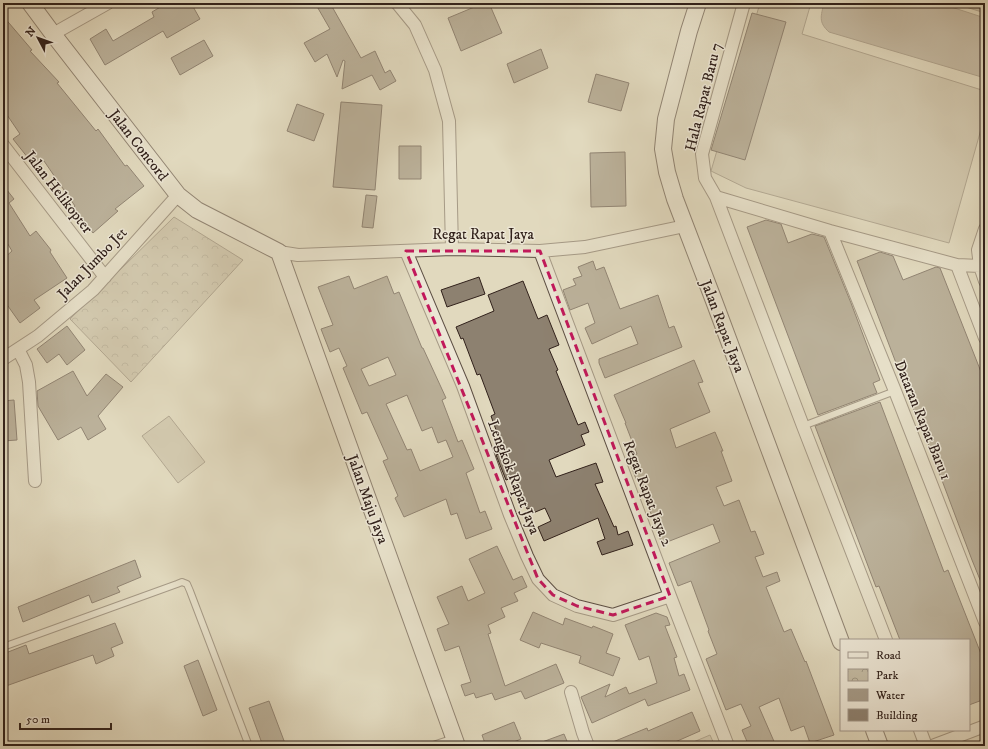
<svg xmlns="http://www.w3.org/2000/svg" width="988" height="749" font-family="'IM FELL DW Pica',serif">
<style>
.grass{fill:#c3baa2;stroke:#7a6e5e}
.park{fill:url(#park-crowns);stroke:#7a6e5e}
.water{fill:#a59a87;stroke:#776a5c}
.building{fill:#8d8170;stroke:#31211b;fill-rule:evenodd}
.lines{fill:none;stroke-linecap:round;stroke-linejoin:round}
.lane-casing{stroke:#5d4f44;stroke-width:8}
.street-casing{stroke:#5d4f44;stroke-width:14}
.secondary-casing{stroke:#31211b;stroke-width:18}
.lane{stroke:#ece6d5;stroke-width:6}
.street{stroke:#ece6d5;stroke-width:12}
.secondary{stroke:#ece6d5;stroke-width:16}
.marked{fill:none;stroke:#c2185b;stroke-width:3;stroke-dasharray:8 5;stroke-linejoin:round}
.labels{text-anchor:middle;stroke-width:3;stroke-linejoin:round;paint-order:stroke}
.street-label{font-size:15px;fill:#31211b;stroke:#ece6d5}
</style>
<defs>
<pattern id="park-crowns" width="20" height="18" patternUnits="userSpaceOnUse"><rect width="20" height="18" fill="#c3baa2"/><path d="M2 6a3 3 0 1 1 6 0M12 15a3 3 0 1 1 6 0" fill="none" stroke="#9f9783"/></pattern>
</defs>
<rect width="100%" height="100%" fill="#e1d9be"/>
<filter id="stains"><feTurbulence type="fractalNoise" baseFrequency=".005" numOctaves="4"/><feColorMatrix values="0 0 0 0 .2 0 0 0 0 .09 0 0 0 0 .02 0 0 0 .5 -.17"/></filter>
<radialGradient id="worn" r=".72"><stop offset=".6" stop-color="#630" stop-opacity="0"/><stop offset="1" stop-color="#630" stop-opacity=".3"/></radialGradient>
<path class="grass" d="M760 3H811L802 34 985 91V115L949 243 746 188 711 171Z
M169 416 205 462 178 483 142 436Z"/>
<path class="park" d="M174 217 243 260 131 382 70 319Z
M710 735 715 746H684Z"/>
<path class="water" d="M824 3H939L985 18V78L829 32C818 22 821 16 824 3Z
M953 3H985V13Z"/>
<path class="building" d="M167 3H191L200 19 167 38 163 31 105 65 90 39 106 29 113 41 154 17 152 12Z
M315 3H330L361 58 375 51 385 73 390 70 396 81 380 90 372 75 342 89 345 61 343 60 337 77 327 54 315 62 304 43 330 29Z
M484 3H489L502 33 461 51 448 18Z
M752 13 786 22 745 160 711 150Z
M3 16 32 50 30 51 59 82 57 83 96 131 98 129 125 166 127 165 144 186 115 209 118 211 93 233 72 209 75 206 44 161 36 168 13 139 20 134 3 109Z
M204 40 213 56 180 75 171 58Z
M541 49 548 68 514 83 507 64Z
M596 74 629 83 621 111 588 102Z
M341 102 382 105 375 190 333 187Z
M297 104 324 114 314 141 287 131Z
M399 146H421V179H399Z
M625 152 626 206 591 207 590 153Z
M3 185 14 199 9 203 30 236 36 231 51 250 50 252 67 278 34 300 40 308 20 323 3 299V259L12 251 3 236Z
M366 195 377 196 373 228 362 227Z
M766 220 781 224 788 243 812 234 824 237 851 303 880 380 873 383 877 393 818 415 747 227Z
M880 252 893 256 903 280 936 267 940 268 985 382V391L981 393 985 402V592L972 560 920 422 919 423 857 261Z
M593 261 596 270 604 267 620 309 658 295 669 328 674 326 682 347 605 378 599 363V359L638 344 631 326 592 344 585 328 595 323 588 303 570 310 563 290 576 285 573 279 582 276 578 267Z
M349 276 354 289 387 276 394 294 399 292 422 348H423L446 398 442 400 458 442 462 440 474 469 466 473 480 513 485 511 492 529 466 539 457 513 451 515 446 499 404 517 395 498 398 496 383 461 388 459 367 412 362 414 343 368 347 366 339 348 330 352 321 329 333 325 318 287ZM388 357 396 375 369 386 361 369ZM407 395 422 431 432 427 438 443 446 440 453 457 420 471 411 449 407 450 386 404Z
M479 277 485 294 447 307 441 290Z
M523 281 538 319 547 315 559 345 549 349 558 370 556 371 578 425 585 422 589 432 581 435 585 445 549 460 556 477 596 463 603 482 595 484 614 527 616 526 618 535 628 531 633 545 602 555 597 542 605 539 598 518 544 541 538 527 551 521 545 508 533 513 531 508 527 509 515 477 506 480 496 455 504 452 491 416 495 414 480 374 477 375 463 338 461 339 456 327 494 311 488 295Z
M67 326 85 350 67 365 59 354 47 363 37 349Z
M694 360 703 382 698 383 710 412 670 429 676 448 715 432 723 451H721L732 481 716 487 724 506 739 500 751 532 755 531 764 554 755 557 763 577 777 572 780 581 766 587 784 632 791 629 805 662 806 661 834 735 810 743 804 726 791 731 779 698 759 707 776 746H749L742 730 751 726 741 704 726 710 706 659 717 654 708 631 709 630 691 581 678 586 669 563 720 542 713 524 662 544 638 478 636 479 628 457 637 454 625 423H626L614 395Z
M73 371 87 396 106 374 123 387 98 416 106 429 88 440 81 427 58 440 38 406 37 391Z
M14 400 17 440 3 441V401Z
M880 402 944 572 948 570 985 664V699L969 705V640H900L879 586 876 587 815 426Z
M497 546 513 580 522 576 527 587 514 593 518 601 501 608 505 617 488 625 491 633 488 634 505 686 556 664 564 683 525 699 521 691 495 700 492 693 476 698 474 693 465 696 461 685 471 682 459 646 445 651 437 629 449 624 437 597 462 586 468 601 485 593 469 559Z
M135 560 141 577 117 587 120 592 92 603 89 595 23 622 18 607Z
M533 612 563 625 565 618 592 628 593 626 613 634 606 653 620 658 613 676 579 663 581 656 541 643 539 648 520 640Z
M656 613 667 617 670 625 665 626 677 657 674 658 679 676 684 674 690 690 648 706 645 699 592 723 581 697 610 684 605 697 626 687 629 694 657 683 649 656 639 660 625 625Z
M115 623 123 643 111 648 114 656 96 664 93 655 6 686 3 678V654L26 645 29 654Z
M198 660 217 710 203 716 184 666Z
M269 701 286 746H263L249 708Z
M692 712 700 731 666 746H603L647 728 648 731Z
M514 722 521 739 504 746H486L482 735Z
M564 734 569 746H534V745Z"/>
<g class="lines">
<defs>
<path id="lane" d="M803 426 895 391
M3 647 177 584 182 582 187 584 190 591 249 746
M430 746 454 738"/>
<path id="street" d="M397 3 415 25 435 70 449 121 452 249
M744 3 702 154 705 178 716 197 803 426 886 640
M53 34 108 3
M3 145 105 277
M716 197 830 231 957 265 980 266
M985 229 978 250 980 266 985 281
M830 231 895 391 985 622
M406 251 463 386 510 515 527 556 538 579 553 595 577 606 613 615 670 596
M540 251 670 596 728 746
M279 252 298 255 452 249 540 251 585 247 685 226
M957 265 985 338
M18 349 26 365 29 382 35 481
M3 359 38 336 93 290 178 195
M571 692 583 733 588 746
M920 730 926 746
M932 746 985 726"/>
<path id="secondary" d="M30 3 53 34 178 195 197 210 279 252 457 746
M698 3 689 31 666 119 663 149 667 172 675 199 714 301 841 642
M874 730 880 746"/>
</defs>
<use href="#lane" class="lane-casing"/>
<use href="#street" class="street-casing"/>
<use href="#secondary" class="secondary-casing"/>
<use href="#lane" class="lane"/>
<use href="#street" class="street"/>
<use href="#secondary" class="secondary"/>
</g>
<path d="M0 0H988V749H0ZM406 251H540L670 596 613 615 577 606 553 595 538 579Z" fill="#e1d9be" fill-opacity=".55" fill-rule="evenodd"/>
<path class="marked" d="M406 251H540L670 596 613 615 577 606 553 595 538 579Z"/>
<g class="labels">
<g class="street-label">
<text transform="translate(703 97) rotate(-76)" y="5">Hala Rapat Baru 7</text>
<text transform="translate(139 145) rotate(52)" y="5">Jalan Concord</text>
<text transform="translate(59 192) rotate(52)" y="5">Jalan Helikopter</text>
<text x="483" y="239">Regat Rapat Jaya</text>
<text transform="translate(92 263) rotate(-46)" y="5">Jalan Jumbo Jet</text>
<text transform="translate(723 326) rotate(69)" y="5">Jalan Rapat Jaya</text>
<text transform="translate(923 420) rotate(68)" y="5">Dataran Rapat Baru 1</text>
<text transform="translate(514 477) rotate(69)" y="5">Lengkok Rapat Jaya</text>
<text transform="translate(648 493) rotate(69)" y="5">Regat Rapat Jaya 2</text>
<text transform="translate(368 499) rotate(70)" y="5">Jalan Maju Jaya</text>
</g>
</g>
<rect width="988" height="749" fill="none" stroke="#e1d9be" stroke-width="16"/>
<rect x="4" y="4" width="980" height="741" fill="none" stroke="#31211b" stroke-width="2"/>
<rect x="8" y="8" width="972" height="733" fill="none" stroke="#31211b"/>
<rect x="840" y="639" width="130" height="92" fill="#ece6d5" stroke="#a1978b"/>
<rect x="848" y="652" width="20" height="6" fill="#ece6d5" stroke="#a1978b"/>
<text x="876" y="659" font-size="12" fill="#31211b">Road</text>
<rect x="848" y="669" width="20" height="12" fill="url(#park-crowns)" stroke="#a1978b"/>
<text x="876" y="679" font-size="12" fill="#31211b">Park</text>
<rect x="848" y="689" width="20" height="12" fill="#a59a87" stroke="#a1978b"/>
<text x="876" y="699" font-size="12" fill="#31211b">Water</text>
<rect x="848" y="709" width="20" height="12" fill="#8d8170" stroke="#a1978b"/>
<text x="876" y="719" font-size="12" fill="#31211b">Building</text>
<g transform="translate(38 38) rotate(311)" stroke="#ece6d5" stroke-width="3" paint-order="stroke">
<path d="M0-3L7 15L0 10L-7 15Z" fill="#31211b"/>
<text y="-6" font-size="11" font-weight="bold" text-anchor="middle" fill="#31211b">N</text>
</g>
<path d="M20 723v6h91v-6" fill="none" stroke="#31211b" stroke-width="2"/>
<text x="26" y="723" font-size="12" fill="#31211b" stroke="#ece6d5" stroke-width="3" paint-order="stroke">50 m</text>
<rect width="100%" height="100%" filter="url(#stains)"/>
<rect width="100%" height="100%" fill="url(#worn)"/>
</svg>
